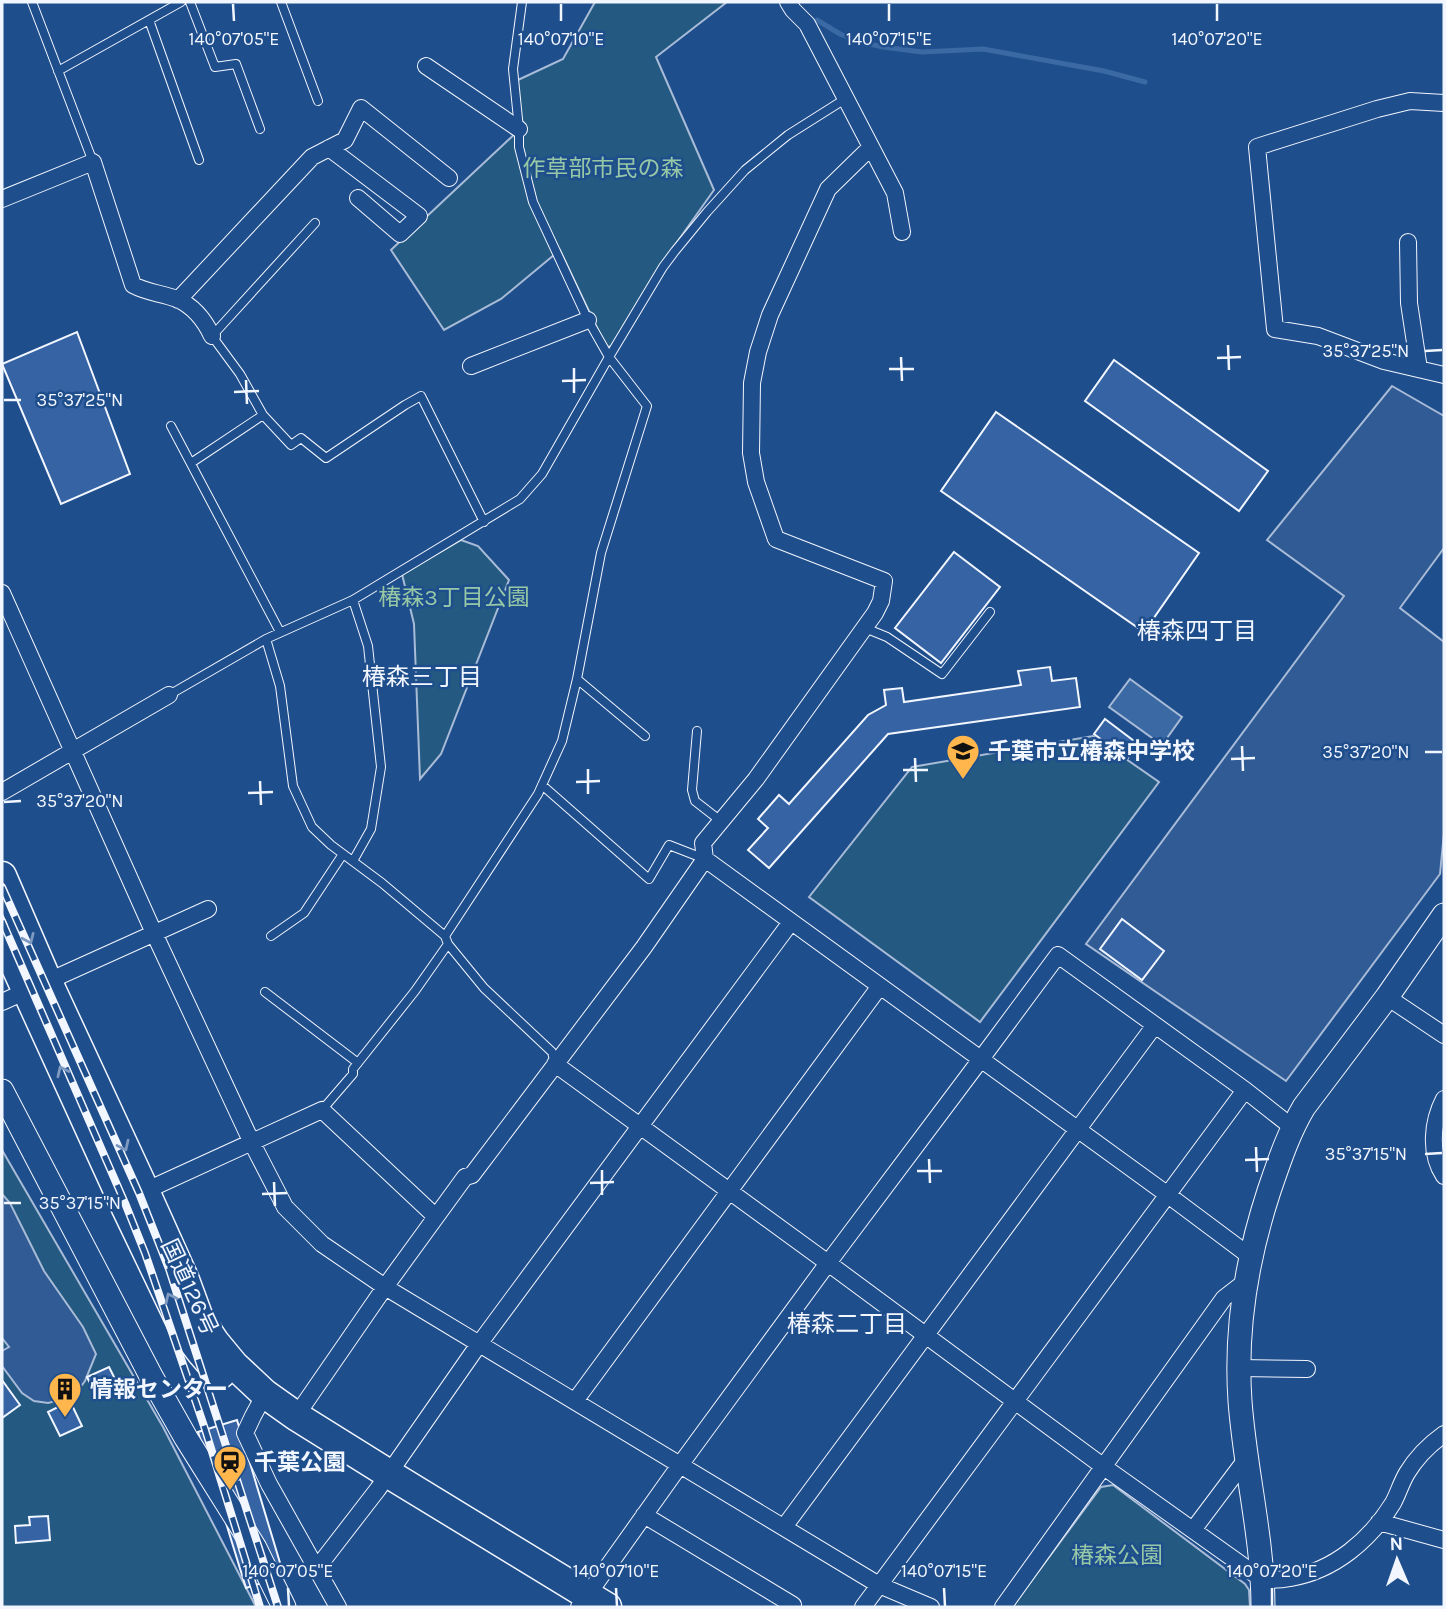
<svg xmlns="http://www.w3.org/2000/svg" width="1446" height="1609" font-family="Karla,'Noto Sans JP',sans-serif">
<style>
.green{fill:#245a82;stroke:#a8bbd7;stroke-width:2}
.parking{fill:#305b95;stroke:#a8bbd7;stroke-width:2}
.water{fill:#3b69a3;stroke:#a8bbd7;stroke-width:2}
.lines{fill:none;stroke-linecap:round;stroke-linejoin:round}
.stream{stroke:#3b69a3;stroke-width:5}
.building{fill:#3563a3;stroke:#f2f6ff;stroke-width:2}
.lane-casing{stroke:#f2f6ff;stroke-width:10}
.street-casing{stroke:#f2f6ff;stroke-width:18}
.secondary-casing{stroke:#f2f6ff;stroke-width:25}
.highway-casing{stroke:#f2f6ff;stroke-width:31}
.lane{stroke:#1f4e8c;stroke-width:8}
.street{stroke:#1f4e8c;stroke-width:16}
.secondary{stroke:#1f4e8c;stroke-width:23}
.highway{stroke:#1f4e8c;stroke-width:28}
.rail-casing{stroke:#f2f6ff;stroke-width:8}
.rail{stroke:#1f4e8c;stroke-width:5;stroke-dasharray:16;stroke-linecap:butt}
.oneway{stroke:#7e9ac0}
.ticks{fill:none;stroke:#f2f6ff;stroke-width:2.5}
.labels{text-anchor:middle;stroke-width:5;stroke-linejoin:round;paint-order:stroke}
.park-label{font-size:23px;fill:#97c8a6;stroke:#1f4e8c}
.poi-label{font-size:23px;font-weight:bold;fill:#f2f6ff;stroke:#1f4e8c;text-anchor:start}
.street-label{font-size:23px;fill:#f2f6ff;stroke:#1f4e8c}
.neighbourhood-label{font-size:24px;fill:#f2f6ff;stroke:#1f4e8c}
.ticks-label{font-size:18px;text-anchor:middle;fill:#f2f6ff;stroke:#1f4e8c;stroke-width:5;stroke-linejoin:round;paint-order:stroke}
</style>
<rect width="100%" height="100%" fill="#1f4e8c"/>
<path class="green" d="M595 2H727L656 57 714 190 663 262 614 346 606 347 560 250 501 299 444 330 391 250 519 130 518 80 563 59Z
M461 540 478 546 509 580 441 754 420 779 414 624 402 574Z
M1093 736 1159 782 980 1022 809 897 912 767Z
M2 1150 163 1427 256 1607H2Z
M1113 1485 1245 1584 1249 1590 1250 1607H1012L1101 1487Z"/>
<path class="parking" d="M1392 386 1444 416V548L1400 608 1444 642V833L1440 874 1286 1081 1086 944 1344 596 1267 540Z
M2 1194 10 1203 44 1271 83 1327 96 1354 85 1381 75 1394 64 1399 48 1403 34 1401 22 1393 2 1366V1351L9 1347 2 1338Z"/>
<path class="water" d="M1130 679 1182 717 1162 745 1109 707Z"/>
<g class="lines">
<path class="stream" d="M817 20 840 34 861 42 883 47 922 52 983 49 1104 71 1145 82"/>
</g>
<path class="building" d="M77 332 130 474 61 504 2 364Z
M1114 360 1268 471 1239 511 1085 401Z
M996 412 1199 553 1144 632 941 491Z
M954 552 1000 587 941 663 895 628Z
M1050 667 1052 681 1076 678 1080 707 888 734 769 868 748 850 768 828 758 819 779 795 789 804 868 715 886 705 884 690 902 688 904 702 1021 685 1018 671Z
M1105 719 1138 744 1127 759 1094 734Z
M1122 919 1164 951 1142 980 1100 949Z
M109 1367 120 1389 98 1400 87 1377Z
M2 1380 20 1405 2 1418Z
M70 1401 82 1426 60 1436 48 1412Z
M237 1420 284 1576 246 1588 198 1432Z
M48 1516 50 1540 16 1543 15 1526 30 1525 29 1517Z"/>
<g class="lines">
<defs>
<path id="lane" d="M32 2 93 162
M190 2 215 67 236 64 260 129
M281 2 318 101
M149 20 199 160
M58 71 181 2
M263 415 291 445 301 438 326 458 405 405 421 396 484 522
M171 426 280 632
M191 463 263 415 240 374 212 336 315 223
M865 628 887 637 942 674 990 612
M266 639 280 686 293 786 312 827 331 845 382 883 445 936 448 944 484 988 552 1052 555 1064
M577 679 645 736
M169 695 266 639 353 600 520 499 542 474 609 357 663 267 675 251 707 212 745 170 788 135 845 99
M697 731 692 790 695 801 722 822
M542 785 649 879 669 845 705 859
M353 861 371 829 381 767 368 646 353 600
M271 936 304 913 343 854
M445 936 538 794 562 741 577 679 601 553 647 406 609 357 588 320 533 202 519 147V129L513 69 522 2
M265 992 358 1063
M322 1110 353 1074V1069L415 991 448 944"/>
<path id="street" d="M788 2 793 10 807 24 895 193 902 232
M426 66 519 129
M1444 103 1410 101 1377 109 1257 147 1275 329 1318 336 1384 361 1444 375
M329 148 419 216 400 234 358 198
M870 148 828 189 770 315 758 352 752 383 751 453 756 482 776 539 884 581 881 601 875 613 756 779 703 843 705 859 1168 1195 1251 1257
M2 199 93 162 133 285C148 293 161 293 177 299 193 306 205 321 212 336
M1408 242 1409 303 1419 369
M178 300 312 157 345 140 361 108 449 178
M471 366 588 320
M2 593 154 933 252 1143 285 1207 322 1244 385 1287 879 1585 931 1607
M2 792 169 695
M1387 997 1444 1035
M2 1002 208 909
M555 1064 828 1263 1104 1467 1263 1580C1271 1580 1281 1580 1290 1578 1334 1571 1370 1540 1393 1503 1398 1494 1401 1483 1407 1473 1416 1458 1430 1444 1444 1434
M1444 1099C1432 1122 1429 1153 1444 1176
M145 1191 322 1110 435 1216
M1239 1368 1307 1369
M265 1394 253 1416 245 1433 269 1484 338 1607
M575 1401 880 986
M296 1416 385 1287 465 1177 472 1175 644 947 705 859
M644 1515 793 1605
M1379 1522 1444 1540
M784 1527 1155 1025
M1193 1530 1247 1458
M317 1568 378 1489 479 1344 791 922
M579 1607 680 1465 828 1263 981 1059 1058 955 1245 1090 1292 1127
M863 1607 1245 1090
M1003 1607 1224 1298 1246 1281"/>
<path id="secondary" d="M2 1091 152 1378 186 1438 255 1548 284 1607
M1263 1607C1263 1538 1245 1470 1240 1401 1235 1330 1247 1258 1269 1191 1279 1162 1288 1134 1304 1107L1387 997 1444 915"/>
<path id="highway" d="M2 876 47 980 145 1191 185 1280 199 1318 215 1342 234 1365 265 1394 296 1416 389 1474 607 1607
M2 937 124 1204 183 1327C194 1345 205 1359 221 1374"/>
</defs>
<use href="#lane" class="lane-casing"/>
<use href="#street" class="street-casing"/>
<use href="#secondary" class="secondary-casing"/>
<use href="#highway" class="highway-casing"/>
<use href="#lane" class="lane"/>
<use href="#street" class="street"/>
<use href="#secondary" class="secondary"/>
<use href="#highway" class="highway"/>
<defs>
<path id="rail" d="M2 887 139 1193 169 1269 278 1607
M2 921 125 1203 145 1253 205 1429 260 1607"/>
</defs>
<use href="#rail" class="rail-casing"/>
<use href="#rail" class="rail"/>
</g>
<defs><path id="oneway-chevron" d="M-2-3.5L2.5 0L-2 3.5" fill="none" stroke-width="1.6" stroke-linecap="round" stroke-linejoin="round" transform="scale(1.75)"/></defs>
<g class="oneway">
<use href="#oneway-chevron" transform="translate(29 939) rotate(66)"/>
<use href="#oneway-chevron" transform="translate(62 1071) rotate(-115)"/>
<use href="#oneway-chevron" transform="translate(124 1146) rotate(65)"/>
<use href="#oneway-chevron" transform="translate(170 1298) rotate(-115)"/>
</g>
<path class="ticks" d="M233 4 234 21M561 4V21M889 4V21M1217 4V21M1228 345 1229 370M1425 351 1442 350M901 357 902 381M1217 358 1241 357M574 368V393M889 369H914M246 380 247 404M562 381 586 380M234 392 259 391M4 400H21M1242 746 1243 771M1425 752H1442M915 758 916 782M1231 759 1255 758M588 769V794M903 770H928M260 781 261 805M576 782 600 781M248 793 273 792M4 802 21 801M1256 1147 1257 1172M1425 1154 1442 1153M929 1159 930 1183M1245 1160 1269 1159M602 1170V1195M917 1171H942M274 1182 275 1206M590 1183 614 1182M262 1194 287 1193M4 1203H21M288 1588 289 1606M616 1588 617 1606M944 1588 945 1606M1272 1588V1606"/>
<defs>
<symbol id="school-pin" viewBox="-11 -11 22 30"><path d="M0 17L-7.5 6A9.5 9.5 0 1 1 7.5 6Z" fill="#ffb74d" stroke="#1f4e8c"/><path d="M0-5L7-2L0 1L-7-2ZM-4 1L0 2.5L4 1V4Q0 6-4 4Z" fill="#111"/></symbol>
<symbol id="building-pin" viewBox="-11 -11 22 30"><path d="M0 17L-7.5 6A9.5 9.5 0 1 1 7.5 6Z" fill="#ffb74d" stroke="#1f4e8c"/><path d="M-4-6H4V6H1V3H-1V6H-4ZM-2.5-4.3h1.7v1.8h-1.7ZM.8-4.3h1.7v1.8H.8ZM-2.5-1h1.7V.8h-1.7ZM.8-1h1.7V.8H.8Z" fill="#111"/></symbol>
<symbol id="station-pin" viewBox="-11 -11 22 30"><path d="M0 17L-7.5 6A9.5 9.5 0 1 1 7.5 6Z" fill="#ffb74d" stroke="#1f4e8c"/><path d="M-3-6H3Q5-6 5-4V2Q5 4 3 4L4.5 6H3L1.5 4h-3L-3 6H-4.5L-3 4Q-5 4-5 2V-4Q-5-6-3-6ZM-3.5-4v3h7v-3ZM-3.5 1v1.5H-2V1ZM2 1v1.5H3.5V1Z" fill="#111"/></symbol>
</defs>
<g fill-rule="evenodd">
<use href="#school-pin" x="944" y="732" width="38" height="52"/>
<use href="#building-pin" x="46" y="1370" width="38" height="52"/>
<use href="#station-pin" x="211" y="1443" width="38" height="52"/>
</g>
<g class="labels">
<g class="park-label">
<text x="603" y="176">作草部市民の森</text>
<text x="454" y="605">椿森3丁目公園</text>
<text x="1117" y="1563">椿森公園</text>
</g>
<g class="poi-label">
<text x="988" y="759">千葉市立椿森中学校</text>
<text x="90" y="1397">情報センター</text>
<text x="254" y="1470">千葉公園</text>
</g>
<g class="street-label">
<text transform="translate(190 1287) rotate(65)" y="8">国道126号</text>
</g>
<g class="neighbourhood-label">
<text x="1197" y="639">椿森四丁目</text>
<text x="422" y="685">椿森三丁目</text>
<text x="847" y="1332">椿森二丁目</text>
</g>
</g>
<g class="ticks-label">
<text x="234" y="45">140°07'05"E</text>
<text x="561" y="45">140°07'10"E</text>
<text x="889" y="45">140°07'15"E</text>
<text x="1217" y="45">140°07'20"E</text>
<text x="1366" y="357">35°37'25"N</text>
<text x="80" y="406">35°37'25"N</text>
<text x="1366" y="758">35°37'20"N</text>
<text x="80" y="807">35°37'20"N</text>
<text x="1366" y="1160">35°37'15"N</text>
<text x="80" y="1209">35°37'15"N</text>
<text x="288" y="1577">140°07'05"E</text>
<text x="616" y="1577">140°07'10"E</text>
<text x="944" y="1577">140°07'15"E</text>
<text x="1272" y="1577">140°07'20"E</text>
</g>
<rect width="1446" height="1609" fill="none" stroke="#f2f6ff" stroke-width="7"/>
<g transform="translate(1397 1560) rotate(358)" stroke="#1f4e8c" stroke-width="5" paint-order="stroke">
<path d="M0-5L12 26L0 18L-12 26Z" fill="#f2f6ff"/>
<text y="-10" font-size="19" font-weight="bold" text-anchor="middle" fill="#f2f6ff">N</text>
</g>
</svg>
